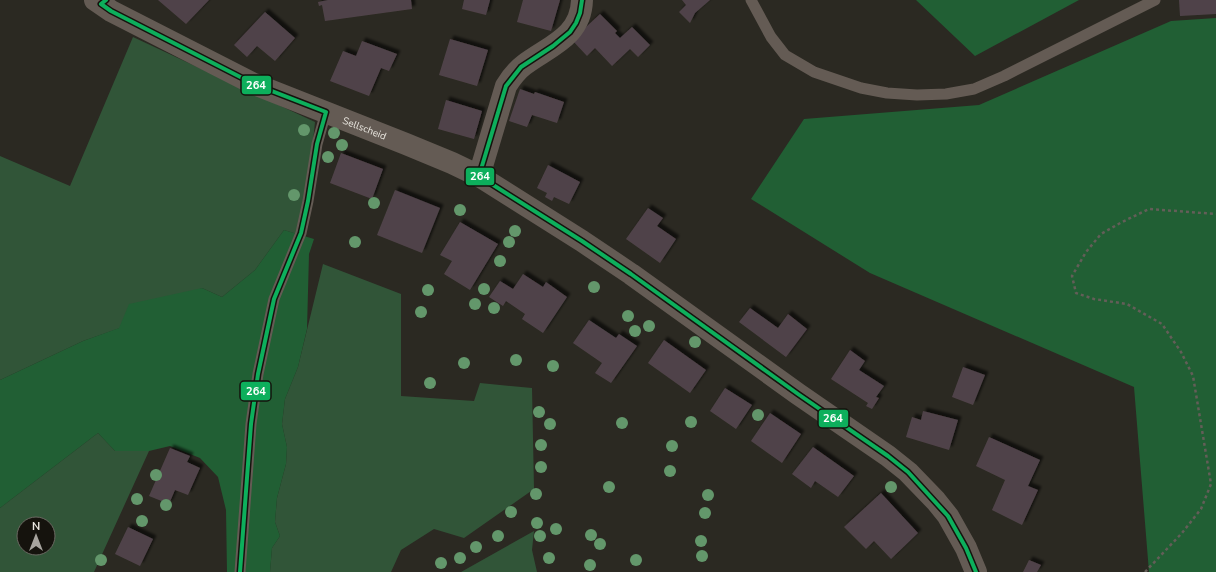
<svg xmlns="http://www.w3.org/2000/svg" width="1216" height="572" font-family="'Nunito Sans',sans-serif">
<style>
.green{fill:#315538;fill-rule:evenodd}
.forest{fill:#215f34}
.building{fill:#504349;filter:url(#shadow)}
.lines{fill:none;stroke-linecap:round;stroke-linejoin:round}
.path{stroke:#635e58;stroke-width:2.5;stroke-dasharray:3 3;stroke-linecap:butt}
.service{stroke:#645b54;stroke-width:11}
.minor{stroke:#645b54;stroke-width:22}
.bus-1-casing{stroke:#15130d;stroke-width:7}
.bus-1{stroke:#0daf5c;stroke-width:4}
.tree{fill:#63976b}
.labels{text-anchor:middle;stroke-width:3;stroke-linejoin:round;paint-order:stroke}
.street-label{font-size:10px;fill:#eae7e0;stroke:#15130d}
.line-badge{stroke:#15130d;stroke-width:1.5}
.badge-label{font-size:11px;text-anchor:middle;font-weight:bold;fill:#fff}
</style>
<defs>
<filter id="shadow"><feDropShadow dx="3.5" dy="-3.5" stdDeviation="1" flood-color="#0009"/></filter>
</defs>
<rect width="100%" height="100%" fill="#2b2922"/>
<path class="green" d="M133 37 315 122 303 236 284 230 255 270 222 297 202 288 120 328 83 341 0 380V156L70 186Z
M323 264 401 294V396L474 401 480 383 532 388 534 489 464 538 434 529 401 550 391 572H270L272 548 280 536 275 522 277 498 286 464 287 447 282 424 285 399 298 367Z
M98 433 115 451H149L94 572H0V508ZM24 524H48V548H24Z
M534 531 532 550 537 572H461Z"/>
<path class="forest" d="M916 0H1079L975 56Z
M1216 18V572H1149L1134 387 870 273 751 199 804 119 979 105 1171 21Z
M284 230 314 239 309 254 307 329 298 367 285 399 282 424 287 447 286 464 277 498 275 522 280 536 272 548 270 572H227L226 510 218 477 200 458 170 446 149 451H115L98 433 0 508V380L83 341 119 328 129 304 202 288 222 297 255 270Z"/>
<path class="building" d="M158 0H209L186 24Z
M328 0H411L412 9 325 21 322 5 319 6 318 2Z
M464 0H490L486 15 462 9Z
M523 0H560L551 31 517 22Z
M682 0H710L695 13 690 23 679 12 686 5Z
M1179 0H1216V14L1180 16Z
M265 12 295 38 275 61 257 46 247 57 234 45Z
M600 14 617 31 615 33 620 38 632 27 650 45 638 57 630 49 612 66 595 48 587 56 572 40Z
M450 39 488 50 477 86 439 75Z
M362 41 397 54 389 71 381 68 369 96 330 81 343 51 356 56Z
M520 89 534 94 535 92 564 102 557 123 532 115 527 127 509 121Z
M446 100 482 111 474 139 438 129Z
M341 153 383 169 372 199 330 183Z
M548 165 580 182 569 204 554 197 552 201 545 197 547 193 537 188Z
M395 190 440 208 422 253 377 235Z
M648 208 663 218 657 226 676 239 660 263 626 239Z
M460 222 498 244 470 290 444 274 452 261 440 255Z
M523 274 543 287 546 282 567 297 543 333 522 319 525 314 506 301 503 306 489 297 500 281 513 289Z
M750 308 778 328 788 314 807 329 786 357 739 322Z
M589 320 616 338 619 334 637 346 611 383 595 373 602 363 573 343Z
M664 340 706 370 690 393 648 363Z
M850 350 865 361 859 370 884 386 876 397 879 398 872 409 866 406 868 403 831 379Z
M963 367 985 375 973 405 952 397Z
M725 388 752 405 736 429 710 411Z
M923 411 958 420 949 450 906 437 912 417 921 420Z
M770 413 801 434 782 463 751 441Z
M989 437 1040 460 1028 486 1038 490 1022 525 992 510 1005 480 976 466Z
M813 447 854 476 838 497 815 481 811 488 792 474Z
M170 448 190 456 187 462 200 468 188 495 175 490 169 504 149 496Z
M881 493 918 533 891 559 874 541 866 549 844 527Z
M128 527 153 539 140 566 115 554Z
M1029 560 1041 565 1037 572H1023Z"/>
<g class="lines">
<path class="path" d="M1145 572 1182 533 1201 509 1211 484 1193 376 1181 352 1162 324 1127 304 1094 299 1076 293 1072 276 1086 252 1101 234 1122 222 1149 209 1216 214"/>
<path class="service" d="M751 0 771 37 785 55 814 72 861 88 887 93 917 95 946 94 974 89 1004 76 1155 0
M240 572 251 424 258 374 274 299 301 233 308 201 317 144 326 112"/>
<g class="minor">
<path id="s1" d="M95 0 111 11 254 84 406 144 452 163 479 176 582 241 631 274 798 394 888 456 908 472 936 501 948 516 966 548 976 572"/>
<path d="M479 176 506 86C511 78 516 71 524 65 549 46 581 37 582 0"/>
</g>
<defs>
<path id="bus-1" d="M106 0 101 4 111 11 254 84 326 112 317 144 308 201 301 233 274 299 258 374 251 424 240 572
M582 0 580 13 576 23 570 32 553 46 521 67 506 86 479 176 582 241 631 274 798 394 888 456 908 472 948 516 966 548 976 572"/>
</defs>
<use href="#bus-1" class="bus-1-casing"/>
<use href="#bus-1" class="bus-1"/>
</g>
<g class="tree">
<circle cx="304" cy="130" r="6"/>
<circle cx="334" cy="133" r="6"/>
<circle cx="342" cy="145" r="6"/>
<circle cx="328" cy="157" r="6"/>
<circle cx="294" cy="195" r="6"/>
<circle cx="374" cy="203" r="6"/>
<circle cx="460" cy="210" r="6"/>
<circle cx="515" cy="231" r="6"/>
<circle cx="355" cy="242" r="6"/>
<circle cx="509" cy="242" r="6"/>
<circle cx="500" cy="261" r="6"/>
<circle cx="594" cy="287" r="6"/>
<circle cx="484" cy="289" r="6"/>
<circle cx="428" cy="290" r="6"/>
<circle cx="475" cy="304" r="6"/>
<circle cx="494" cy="308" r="6"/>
<circle cx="421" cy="312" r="6"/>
<circle cx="628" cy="316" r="6"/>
<circle cx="649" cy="326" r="6"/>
<circle cx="635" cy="331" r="6"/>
<circle cx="695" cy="342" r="6"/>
<circle cx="516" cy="360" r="6"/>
<circle cx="464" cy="363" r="6"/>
<circle cx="553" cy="366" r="6"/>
<circle cx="430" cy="383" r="6"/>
<circle cx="539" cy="412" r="6"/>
<circle cx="758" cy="415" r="6"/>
<circle cx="691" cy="422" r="6"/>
<circle cx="622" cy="423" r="6"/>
<circle cx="550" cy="424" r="6"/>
<circle cx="541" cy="445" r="6"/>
<circle cx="672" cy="446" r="6"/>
<circle cx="541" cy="467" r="6"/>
<circle cx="670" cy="471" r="6"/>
<circle cx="156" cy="475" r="6"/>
<circle cx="609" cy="487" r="6"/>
<circle cx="891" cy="487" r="6"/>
<circle cx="536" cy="494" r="6"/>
<circle cx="708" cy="495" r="6"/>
<circle cx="137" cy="499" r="6"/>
<circle cx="166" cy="505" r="6"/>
<circle cx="511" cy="512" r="6"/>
<circle cx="705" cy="513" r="6"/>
<circle cx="142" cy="521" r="6"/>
<circle cx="537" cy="523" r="6"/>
<circle cx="556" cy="529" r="6"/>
<circle cx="591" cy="535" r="6"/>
<circle cx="498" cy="536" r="6"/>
<circle cx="540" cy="536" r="6"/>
<circle cx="701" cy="541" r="6"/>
<circle cx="600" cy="544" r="6"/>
<circle cx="476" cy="547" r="6"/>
<circle cx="702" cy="556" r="6"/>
<circle cx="460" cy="558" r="6"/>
<circle cx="549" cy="558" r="6"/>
<circle cx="101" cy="560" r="6"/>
<circle cx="636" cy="560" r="6"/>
<circle cx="441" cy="563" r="6"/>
<circle cx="590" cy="565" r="6"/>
</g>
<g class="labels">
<g class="street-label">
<text dy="4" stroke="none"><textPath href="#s1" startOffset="299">Sellscheid</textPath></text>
</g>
</g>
<g class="line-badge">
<rect x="241" y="75" width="31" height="20" rx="4" fill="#0daf5c"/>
<rect x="465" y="167" width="30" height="19" rx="4" fill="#0daf5c"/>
<rect x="240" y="381" width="31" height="20" rx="4" fill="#0daf5c"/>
<rect x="818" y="409" width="31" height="19" rx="4" fill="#0daf5c"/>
</g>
<g class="badge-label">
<text x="256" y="89">264</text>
<text x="480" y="180">264</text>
<text x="256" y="395">264</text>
<text x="833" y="422">264</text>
</g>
<g transform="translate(36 536)"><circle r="19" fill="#15130d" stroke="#6a6861"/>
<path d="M0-3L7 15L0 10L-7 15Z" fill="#a7a49e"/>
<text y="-6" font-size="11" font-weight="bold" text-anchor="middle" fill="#eae7e0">N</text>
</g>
</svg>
